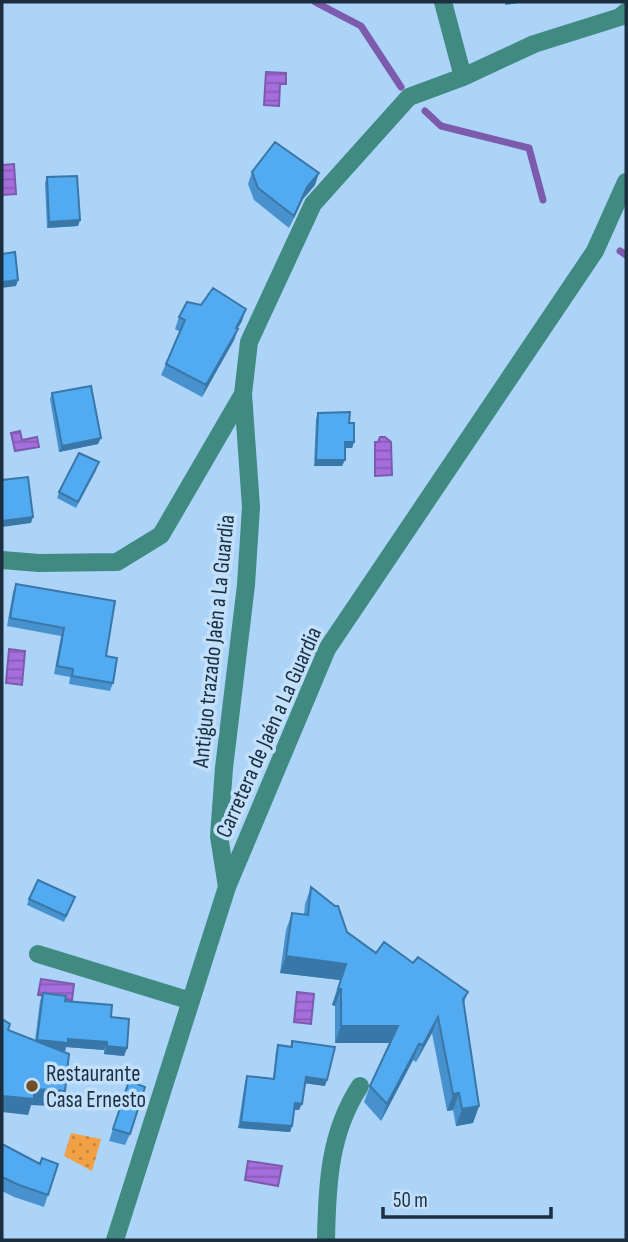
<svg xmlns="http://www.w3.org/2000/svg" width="628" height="1242" font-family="'Sofia Sans Condensed',sans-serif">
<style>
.park{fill:url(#park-dots)}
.water{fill:url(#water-rules);stroke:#7c5bad;stroke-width:2}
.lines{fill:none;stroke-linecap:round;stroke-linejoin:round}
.stream{stroke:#7c5bad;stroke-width:7}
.minor{stroke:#408a82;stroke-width:18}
.wall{fill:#4792ce}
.shaded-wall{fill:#3977a8}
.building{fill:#52aaf0;stroke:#3977a8;stroke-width:2}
.poi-dot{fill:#724e28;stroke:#c2e0fb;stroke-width:2.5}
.labels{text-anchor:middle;stroke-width:7;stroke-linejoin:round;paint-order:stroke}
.street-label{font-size:23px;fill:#1b2f40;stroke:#c2e0fb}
.poi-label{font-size:23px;fill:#1b2f40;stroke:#c2e0fb;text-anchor:start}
</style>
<defs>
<pattern id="park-dots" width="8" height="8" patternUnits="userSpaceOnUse" patternTransform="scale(1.75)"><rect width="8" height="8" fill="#f1a045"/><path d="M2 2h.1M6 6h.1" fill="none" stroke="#c2833b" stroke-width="1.8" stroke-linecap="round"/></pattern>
<pattern id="water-rules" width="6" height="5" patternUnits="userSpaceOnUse" patternTransform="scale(1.75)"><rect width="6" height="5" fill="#a56edc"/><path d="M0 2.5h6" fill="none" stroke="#865bb4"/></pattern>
</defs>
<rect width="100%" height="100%" fill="#acd4f8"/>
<path class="park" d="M71 1133 101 1139 92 1171 64 1156Z"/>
<path class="water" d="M266 72 286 73V84H280L279 106 264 105Z
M14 164 16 194 2 195V165Z
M20 431 22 440 37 437 39 447 15 451 11 433Z
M380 437H385L391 442 392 475 375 476V442H378Z
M9 649 25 651 22 685 6 683Z
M41 979 74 984 72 1000 38 995Z
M297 992 314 994 311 1024 294 1022Z
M248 1161 282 1166 278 1186 245 1180Z"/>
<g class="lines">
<path class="stream" d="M315 2 361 26 401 87
M425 111 441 126 529 148 543 200
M620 251 626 255"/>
<path class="minor" d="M443 2 463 77
M2 560 39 563 117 562 161 535 243 394
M227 887 219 836 224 768 246 585 251 507 243 394 249 342 313 204 409 97 463 77 534 44 620 17 626 12
M38 954 191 1001
M115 1240 227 887 327 649 595 251 626 182
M326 1240C327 1186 329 1133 360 1086"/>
</g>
<path class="wall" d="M252 172 315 185 303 199 289 228 254 200 248 184Z
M47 177 80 220 78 226 47 228 45 183Z
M179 317 242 321 238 328 234 340 202 397 161 375 180 332 175 329Z
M52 393 98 444 59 452 50 399Z
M318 413 349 423 354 442 352 448H345L342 466H314L316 419Z
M97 469 76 508 57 498 59 492Z
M16 584 106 656 113 683 110 691 69 684 70 677 54 674 61 636 7 626 13 592Z
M311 887 347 932 376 953 413 963 468 992 464 1003 479 1106 473 1123 456 1126 453 1110 447 1111 432 1033 416 1062 413 1060 381 1121 364 1102 370 1086 390 1043H335V1006L332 1005 340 980 280 973 286 930 292 913 304 915 305 904Z
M29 899 73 903 64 922 27 905Z
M43 993 111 1017 127 1048 124 1056 104 1054V1050L66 1047 65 1051H61L59 1106 31 1105 28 1115 8 1030 35 1041 40 1001Z
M292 1041 325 1086 305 1083 299 1110H294L292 1126 290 1132 238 1128 245 1082 247 1076 273 1079 276 1051 278 1045 290 1047Z
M129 1081 130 1134 125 1145 109 1141Z
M2 1144 40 1164 48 1195 44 1207 14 1197 2 1191Z"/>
<path class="shaded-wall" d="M506 2H526L505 5Z
M319 173 315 185 303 199 289 228 307 187Z
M80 220 78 226 47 228 49 222Z
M18 280 16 286 2 288V282Z
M246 309 242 321 231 339 236 328Z
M238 329 234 340 202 397 206 385Z
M101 438 98 444 59 452 62 446Z
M345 442H354L352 448H342Z
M316 460H345L342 466H314Z
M33 517 31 523 2 527V521Z
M286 956 346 964 340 980 280 973Z
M338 989H341L335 1006 332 1005Z
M438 1017 432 1033 416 1062 423 1045Z
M341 1026H398L392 1043H335Z
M68 1039 107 1042 104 1050 66 1047 65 1051 34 1049 37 1040Z
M419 1044 413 1060 381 1121 387 1104Z
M107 1046 127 1048 124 1056 104 1054Z
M306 1077 327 1080 325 1086 303 1083Z
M34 1089 65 1091 59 1106 31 1105 28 1115 2 1112V1096Z
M459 1093 453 1110 447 1111 453 1094Z
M295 1103 302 1104 299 1110 293 1109Z
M479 1106 473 1123 456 1126 462 1109Z
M241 1122 292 1126 290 1132 238 1128Z"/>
<path class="building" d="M275 142 319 173 307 187 294 216 258 188 252 172Z
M77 176 80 220 49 222 47 177Z
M15 252 18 280 2 282V254Z
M213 288 246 309 236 328 238 329 206 385 166 364 185 320 179 317 187 302 201 305Z
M91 386 101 438 62 446 52 393Z
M350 412 349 423H354V442H345V460H316L318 413Z
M79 453 99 462 78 502 59 492Z
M28 477 33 517 2 521V480Z
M16 584 115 601 106 656 117 658 113 683 72 676 73 669 57 666 64 628 10 618Z
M38 880 75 897 66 916 29 899Z
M311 887 335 906H338L347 932 376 953 384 942 413 963 418 957 468 992 463 999 479 1106 462 1109 459 1093 453 1094 438 1017 423 1045 419 1044 387 1104 370 1086 398 1026H341V989H338L346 964 286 956 292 913 308 915Z
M43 993 66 996 65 1001 112 1005 111 1017 129 1019 127 1048 107 1046V1042L68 1039V1043L37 1040Z
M2 1019 10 1024 8 1030 69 1054 65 1091 34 1089V1099L2 1096Z
M292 1041 335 1047 327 1080 306 1077 302 1104 295 1103 292 1126 241 1122 247 1076 274 1079 278 1045 292 1047Z
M129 1081 145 1087 130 1134 113 1129Z
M2 1144 40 1164 42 1158 58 1164 48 1195 19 1185 2 1177Z"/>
<circle class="poi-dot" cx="32" cy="1086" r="7"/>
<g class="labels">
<g class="street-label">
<text transform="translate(213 641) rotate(-84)" y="8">Antiguo trazado Jaén a La Guardia</text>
<text transform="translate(268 732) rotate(-66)" y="8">Carretera de Jaén a La Guardia</text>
</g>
<g class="poi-label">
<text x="46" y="1081">Restaurante<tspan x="46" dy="26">Casa Ernesto</tspan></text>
</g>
</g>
<rect width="628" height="1242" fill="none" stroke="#1b2f40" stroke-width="7"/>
<path d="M383 1207v10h168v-10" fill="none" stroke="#1b2f40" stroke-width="3.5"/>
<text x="393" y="1207" font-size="21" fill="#1b2f40" stroke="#c2e0fb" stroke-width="5" paint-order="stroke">50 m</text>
</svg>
